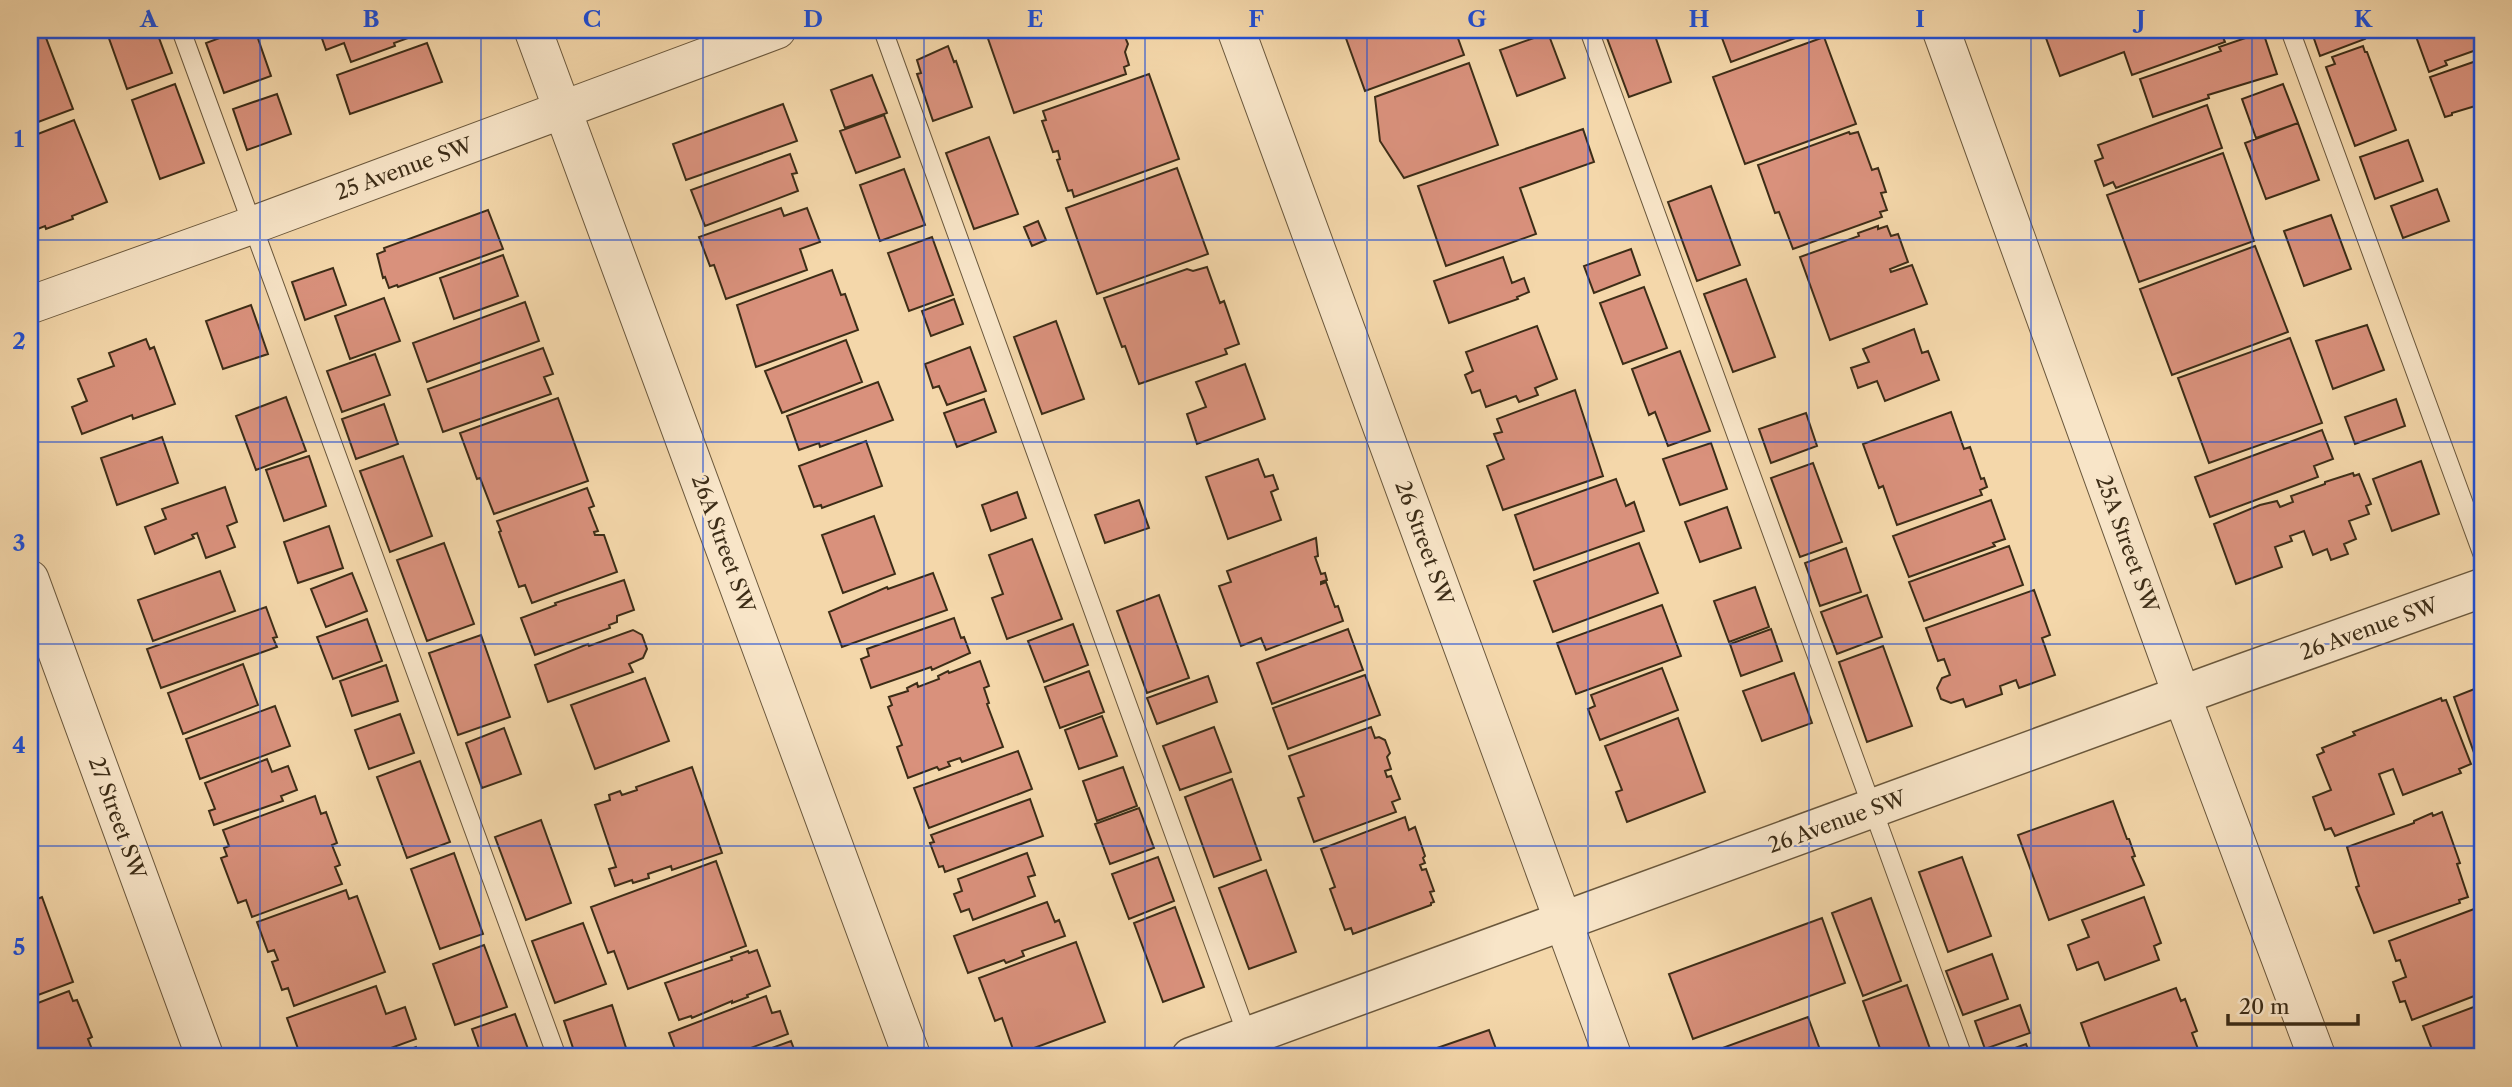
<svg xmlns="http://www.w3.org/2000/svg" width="2512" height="1087" font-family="'Libre Caslon Text',serif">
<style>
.building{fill:#d9917c;stroke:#3d2d17;stroke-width:2}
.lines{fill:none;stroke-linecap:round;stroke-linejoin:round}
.service-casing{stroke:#6b583c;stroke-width:20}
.minor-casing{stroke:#6b583c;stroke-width:39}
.tertiary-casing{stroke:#6b583c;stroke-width:41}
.service{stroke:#f8e5c8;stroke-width:18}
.minor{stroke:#f8e5c8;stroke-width:37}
.tertiary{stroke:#f8e5c8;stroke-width:38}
.grid{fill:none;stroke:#1d4ed8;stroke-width:2;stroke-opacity:0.55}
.labels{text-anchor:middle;stroke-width:5;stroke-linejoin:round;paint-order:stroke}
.street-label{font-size:21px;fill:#3d2d17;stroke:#f8e5c8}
.neatline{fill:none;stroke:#1d4ed8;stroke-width:2.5}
.grid-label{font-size:23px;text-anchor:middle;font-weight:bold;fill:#1d4ed8}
</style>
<rect width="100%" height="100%" fill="#f4d7aa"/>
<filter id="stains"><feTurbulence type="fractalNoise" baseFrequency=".00286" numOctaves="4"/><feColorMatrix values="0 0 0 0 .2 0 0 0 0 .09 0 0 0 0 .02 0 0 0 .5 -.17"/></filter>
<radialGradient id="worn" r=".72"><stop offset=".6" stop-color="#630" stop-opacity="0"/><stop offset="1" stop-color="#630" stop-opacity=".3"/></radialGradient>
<path class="building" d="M34 30H43L73 109 30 125V31Z
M106 30H156L172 73 127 89Z
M199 30H222L202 37Z
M241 30H255L271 76 224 93 206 43Z
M319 30H430L394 43 395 46 351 62 344 43 326 50Z
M985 30H1118L1123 32 1128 44 1125 52 1129 65 1124 67 1126 74 1014 113Z
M1343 30H1455L1464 55 1365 91Z
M1604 30H1653L1671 82 1629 97Z
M1719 30H1817L1731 62Z
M2043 30H2220L2225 42 2132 75 2124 52 2060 76Z
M2311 30H2362L2365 39 2320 56Z
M2420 30H2482V48L2445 61 2447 65 2429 72 2414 31Z
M2263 32 2277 74 2208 95 2209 98 2153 117 2140 79 2221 51 2219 47Z
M1548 33 1565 78 1517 96 1500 50Z
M1824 37 1856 124 1745 164 1713 77Z
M427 43 442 82 350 114 337 75Z
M948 46 954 62 956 61 972 107 933 121 917 74 921 73 917 60Z
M2363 46 2365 52H2367L2396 130 2355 146 2326 67 2335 64 2332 57Z
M2482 59V104L2452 113V115L2445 117 2430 77Z
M1469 63 1498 145 1404 178 1380 141 1375 97Z
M1149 74 1179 159 1074 197 1072 190 1068 191 1057 160 1060 159 1058 151 1053 152 1042 121 1046 120 1043 111Z
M872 75 887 113 845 128 831 90Z
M175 84 204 163 160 179 132 100Z
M2283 84 2298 123 2256 138 2242 99Z
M277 94 291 134 247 150 233 109Z
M783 104 797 141 686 180 673 144Z
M2207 105 2222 148 2116 188 2113 182 2104 186 2095 161 2103 158 2098 145Z
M884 115 900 157 856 173 840 131Z
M74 120 107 202 72 216 73 219 46 229 45 226 30 232V137Z
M2298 123 2319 180 2266 199 2245 143Z
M1583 129 1594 162 1520 188 1536 234 1446 266 1418 186Z
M1849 132 1850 134 1858 132 1872 170 1878 168 1886 192 1881 193 1887 210 1880 212 1882 217 1793 249 1779 212 1775 213 1758 165Z
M989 137 1018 214 974 229 946 153Z
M2408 140 2423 181 2375 199 2360 157Z
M2223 153 2254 241 2139 282 2107 195Z
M790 154 797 173 792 174 798 191 705 226 691 190Z
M1177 168 1208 254 1097 294 1066 208Z
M904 169 925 225 880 241 860 185Z
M1711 186 1740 265 1697 281 1668 202Z
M2437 189 2449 221 2403 238 2391 206Z
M781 208 784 216 807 208 820 242 800 249 807 270 726 299 714 265 710 266 699 237Z
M488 210 503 249 398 287 397 285 389 288 385 277 383 278 377 254 385 251 384 248Z
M2331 215 2351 269 2304 286 2284 231Z
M1038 221 1046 240 1032 246 1024 227Z
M1878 226V229L1887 226 1891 236 1898 234 1908 262 1890 269 1891 272 1912 265 1927 304 1830 340 1800 257 1859 236 1858 233Z
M932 237 953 295 909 311 888 253Z
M2255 246 2288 332 2172 375 2140 289Z
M1631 249 1640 275 1594 293 1584 266Z
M503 255 518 296 454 319 440 278Z
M1503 257 1512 283 1524 278 1529 292 1517 297 1518 299 1449 323 1434 281Z
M1207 267 1220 303 1224 301 1239 344 1225 349 1227 354 1139 384 1125 346 1122 347 1104 298 1187 269 1193 271Z
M333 268 346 305 305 320 292 282Z
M832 270 841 295 845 294 858 330 756 367 737 305Z
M1746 279 1775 357 1733 372 1704 294Z
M1644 287 1667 348 1623 364 1600 303Z
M384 298 400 341 350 359 335 316Z
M954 299 963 324 931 336 922 311Z
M525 302 539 341 427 382 413 343Z
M251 305 268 354 223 369 206 321Z
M1056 321 1084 399 1042 414 1014 337Z
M2367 325 2384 370 2333 389 2316 341Z
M1537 326 1557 379 1535 388 1538 395 1519 402 1516 396 1486 407 1480 390 1472 393 1465 375 1473 371 1466 352Z
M1914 329 1922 353 1928 351 1939 380 1885 401 1877 381 1858 388 1851 368 1869 362 1863 349Z
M2290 338 2322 423 2209 463 2178 378Z
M146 339 150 349 154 347 175 404 133 419 132 415 82 434 72 407 87 401 78 379 114 366 109 353Z
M846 340 862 382 782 413 765 371Z
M970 347 986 391 947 405 939 386 933 388 925 364Z
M543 348 553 374 544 377 551 394 443 432 428 389Z
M1680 351 1710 431 1668 446 1655 412 1649 415 1632 369Z
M375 354 390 395 342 412 327 371Z
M1245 364 1265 419 1197 444 1187 414 1206 407 1196 382Z
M878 382 893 420 820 447 819 443 799 450 787 416Z
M1575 390 1603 476 1503 510 1487 466 1504 459 1494 434 1502 432 1497 419Z
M286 397 306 451 256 470 236 416Z
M558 398 588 481 494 514 480 478 477 479 460 433Z
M984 399 996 432 957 447 944 413Z
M2396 399 2405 426 2355 444 2345 417Z
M384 404 398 444 356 459 342 419Z
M1951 412 1964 449 1970 447 1981 479 1984 478 1987 487 1980 490 1982 495 1897 525 1883 486 1879 488 1863 444Z
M1806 413 1817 446 1771 463 1759 429Z
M2322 430 2333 459 2314 466 2318 477 2210 517 2195 477Z
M162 437 178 483 117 505 101 458Z
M866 441 882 486 822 508 821 505 814 507 799 466Z
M1711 443 1727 489 1680 505 1663 459Z
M309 456 326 506 284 521 266 470Z
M403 456 432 536 390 552 360 471Z
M1258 459 1265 477 1273 475 1278 489 1271 492 1281 520 1228 539 1206 477Z
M2421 461 2439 514 2392 531 2373 479Z
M1813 463 1842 542 1800 557 1771 478Z
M2353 473 2354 476 2359 474 2371 504 2366 506 2369 514 2349 521 2356 539 2344 544 2348 554 2331 560 2327 549 2313 555 2304 531 2290 536 2292 541 2275 547 2282 567 2236 584 2214 524 2260 505 2277 501 2280 507 2293 502 2291 496 2325 484V482Z
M1616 479 1626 506 1634 502 1644 531 1534 570 1515 515Z
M225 487 237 522 227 526 235 547 206 558 197 533 192 535 194 538 155 554 145 527 166 519 162 509Z
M587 488 594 506 589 508 598 531 594 532 595 535H604L617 572 532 603 525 585 519 587 499 532 501 531 497 521Z
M1017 492 1026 518 991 531 982 505Z
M1139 500 1149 528 1105 543 1095 515Z
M1991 500 2005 539 1993 543 1995 546 1909 577 1893 536Z
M1727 507 1741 548 1700 562 1685 522Z
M874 516 895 574 843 593 822 535Z
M329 526 343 568 298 583 284 542Z
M1316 538 1318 556 1315 557 1321 574 1325 573 1327 580 1321 582V584L1326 582 1335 607 1338 606 1343 621 1266 650 1261 638 1241 646 1219 586 1231 582 1227 571Z
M1032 539 1062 619 1007 639 992 598 1003 594 989 555Z
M444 543 474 624 427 641 397 560Z
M1639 543 1658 593 1553 632 1534 581Z
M2009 546 2023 585 1924 621 1909 582Z
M1846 548 1861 592 1820 606 1805 563Z
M220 571 235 611 153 641 138 600Z
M352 573 367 611 326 627 311 589Z
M933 573 947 610 842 647 829 612 887 587 888 589Z
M624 580 634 610 617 616V622L609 625 610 628 535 655 521 618 556 605 555 603Z
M1755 587 1769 627 1729 642 1714 601Z
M2034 590 2050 635 2042 638 2055 675 2019 688 2016 680 2000 686 2002 694 1966 707 1963 699 1951 703 1941 699 1937 688 1942 678 1950 675 1944 659 1938 661 1926 628Z
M1159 595 1189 678 1147 693 1117 611Z
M1867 595 1882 637 1837 654 1821 612Z
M1662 605 1681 656 1576 694 1557 643Z
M266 607 277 637 273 638 277 647 161 688 147 649Z
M954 618 961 638 964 637 970 653 932 670 931 667 871 688 861 659 869 656 867 649Z
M367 619 382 661 333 679 317 637Z
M1073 624 1088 665 1044 682 1028 641Z
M1348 629 1363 670 1272 704 1257 663Z
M1771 629 1782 661 1741 676 1730 644Z
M633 630 642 635 647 649 643 658 629 664 633 672 548 702 535 665 588 644 589 646Z
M481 635 510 717 458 735 429 653Z
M1883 646 1912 726 1867 742 1839 662Z
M980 661 989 686 984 688 989 703 987 704 1003 747 962 762 960 758 948 762 950 766 939 770 937 767 908 778 897 747 902 745 888 707 892 705 889 697 908 691 907 688 917 683 918 687 939 679 938 676 948 671 949 673Z
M243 664 258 705 183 734 168 693Z
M386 665 398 701 352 716 340 681Z
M1662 668 1678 710 1600 740 1588 709 1595 706 1591 695Z
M1089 671 1104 712 1060 728 1045 687Z
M1794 673 1812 723 1762 741 1743 691Z
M1365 675 1380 715 1288 749 1273 708Z
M1208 676 1217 702 1157 724 1147 698Z
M645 678 669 741 595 769 571 705Z
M2482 686V775L2454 697Z
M2441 698 2442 701 2446 700 2471 764 2459 769 2461 773 2403 795 2393 769 2379 774 2394 814 2335 836 2331 828 2325 830 2313 797 2331 790 2317 755 2324 752 2322 748 2355 735 2353 732Z
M275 706 290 746 200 779 186 739Z
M400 714 414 753 369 769 355 730Z
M1102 716 1117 756 1079 769 1065 730Z
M1678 718 1705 792 1627 822 1616 792 1622 790 1605 746Z
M1214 727 1231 772 1180 790 1163 746Z
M1371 727 1375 738 1379 737 1385 740 1390 753 1387 757 1391 769 1385 771 1387 777 1391 776 1400 799 1392 802 1396 812 1314 842 1298 798 1304 796 1289 756Z
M504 728 521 774 482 788 466 743Z
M1018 751 1032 789 929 828 914 788Z
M267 759 272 772 288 766 297 790 281 796 283 801 214 825 209 811 215 809 205 783Z
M420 761 450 842 407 858 377 777Z
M692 767 722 853 672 870 671 866 648 874 649 878 633 883 632 880 615 886 609 869 616 867 595 805 610 800 609 795 620 791 622 795 637 790 636 787Z
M1123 767 1137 806 1097 821 1083 781Z
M1232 779 1261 860 1214 877 1185 797Z
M315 796 321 814 326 812 337 843 332 845 340 865 335 867 342 884 252 917 246 900 238 903 221 858 227 856 224 848 229 846 223 830Z
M1030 799 1043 836 945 872 943 866 939 867 930 843 934 842 931 835Z
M2113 801 2127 839H2129L2135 856 2132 857 2144 885 2049 920 2018 835Z
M1139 808 1154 848 1110 864 1095 824Z
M2442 812 2460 863 2457 864 2468 897 2459 900 2460 903 2374 933 2356 887 2359 886 2347 847 2414 823V821L2432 813 2433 816Z
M1405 817 1409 830 1415 827 1425 856 1423 858 1425 863 1420 865 1422 870 1426 869 1434 891 1430 892 1434 902 1431 903V905L1353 934 1351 928 1345 930 1330 889 1335 887 1321 849Z
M541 820 571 903 526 920 495 837Z
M454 853 483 934 440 949 411 869Z
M1027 853 1035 875 1028 877 1035 896 973 920 969 909 961 912 954 894 962 891 958 879Z
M1158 857 1174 901 1129 919 1112 874Z
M1962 857 1991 936 1948 952 1919 872Z
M716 861 746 946 628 989 614 951 608 953 591 907Z
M1266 870 1296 952 1249 969 1219 888Z
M30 876 35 892 30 894Z
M346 890 349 899 357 896 385 972 294 1006 288 988 282 990 272 962 278 960 274 950 268 952 257 922Z
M42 897 73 982 30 998V902Z
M2144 897 2161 943 2154 946 2159 960 2105 980 2098 962 2077 970 2068 945 2089 937 2082 920Z
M1871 898 1901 981 1863 996 1832 913Z
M1047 902 1055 922 1059 920 1065 936 1022 951 1024 956 1006 963 1004 960 968 973 954 936Z
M2482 906V935L2478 937 2482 947V993L2412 1020 2405 1001 2400 1002 2393 982 2406 977 2400 960 2396 961 2389 941Z
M1175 907 1204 987 1163 1002 1134 923Z
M1822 918 1845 983 1693 1039 1669 974Z
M583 923 606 984 555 1003 532 941Z
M1076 942 1105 1022 1015 1055 1002 1018 995 1021 979 978Z
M484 945 507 1007 455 1025 433 964Z
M757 950 770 986 747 995 748 997 732 1003V1001L692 1018 691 1016 679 1020 665 983 732 960 731 957 748 951 749 953Z
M1992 954 2008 999 1963 1015 1946 971Z
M1907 985 1933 1057H1883L1863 1001Z
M376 986 386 1014 405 1007 416 1039 366 1057H301L287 1018Z
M2176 988 2181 1001 2185 999 2197 1031 2192 1033 2201 1057H2093L2081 1023Z
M69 991 73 1001 77 1000 92 1037 88 1039 95 1057H30V1006Z
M766 996 772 1013 780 1011 788 1034 727 1057H678L669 1033Z
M612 1005 629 1057H576L564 1021Z
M2020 1005 2030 1033 1985 1049 1975 1021Z
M2479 1005 2482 1012V1057H2435L2423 1026Z
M515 1014 531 1057H482L472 1029Z
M1808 1017 1822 1055 1827 1053 1829 1057H1716L1714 1051Z
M1489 1030 1499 1057H1411Z
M791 1041 797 1057H747Z
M2026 1044 2031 1057H1990Z
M416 1047 420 1057H389Z"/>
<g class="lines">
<defs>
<path id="service" d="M181 30 557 1057
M883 30 1255 1057
M1589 30 1963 1057
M2290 30 2482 553"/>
<path id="minor" d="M533 30 912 1057
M1236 30 1613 1057
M1941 30 2182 696 2317 1057
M30 305 253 225 777 30
M30 579 205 1057"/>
<path id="tertiary" d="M1191 1057 2240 674 2482 588"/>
</defs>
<use href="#service" class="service-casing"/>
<use href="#minor" class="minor-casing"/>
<use href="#tertiary" class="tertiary-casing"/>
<use href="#service" class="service"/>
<use href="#minor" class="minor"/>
<use href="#tertiary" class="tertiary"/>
</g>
<path class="grid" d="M260 30V1057M481 30V1057M703 30V1057M924 30V1057M1145 30V1057M1367 30V1057M1588 30V1057M1809 30V1057M2031 30V1057M2252 30V1057M30 240H2482M30 442H2482M30 644H2482M30 846H2482"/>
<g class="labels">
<g class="street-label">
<text transform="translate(404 169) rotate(-20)" y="7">25 Avenue SW</text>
<text transform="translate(1424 543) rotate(70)" y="7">26 Street SW</text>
<text transform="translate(723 544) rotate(70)" y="7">26A Street SW</text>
<text transform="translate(2127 544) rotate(70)" y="7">25A Street SW</text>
<text transform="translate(2369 629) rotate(-20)" y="7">26 Avenue SW</text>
<text transform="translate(117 818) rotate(70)" y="7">27 Street SW</text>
<text transform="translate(1837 822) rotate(-20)" y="7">26 Avenue SW</text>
</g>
</g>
<rect width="2512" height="1087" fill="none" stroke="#f4d7aa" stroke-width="77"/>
<path d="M2228 1014v10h130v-10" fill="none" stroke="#3d2d17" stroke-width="3.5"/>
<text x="2239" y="1014" font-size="21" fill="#3d2d17" stroke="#f8e5c8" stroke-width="5" paint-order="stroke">20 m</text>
<rect x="38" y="38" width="2436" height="1010" class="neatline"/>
<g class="grid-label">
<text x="149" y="27">A</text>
<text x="371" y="27">B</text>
<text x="592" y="27">C</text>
<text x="813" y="27">D</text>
<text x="1035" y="27">E</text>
<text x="1256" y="27">F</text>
<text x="1477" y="27">G</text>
<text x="1699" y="27">H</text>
<text x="1920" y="27">I</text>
<text x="2141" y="27">J</text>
<text x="2363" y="27">K</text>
<text x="19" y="147">1</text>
<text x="19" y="349">2</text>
<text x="19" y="551">3</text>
<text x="19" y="753">4</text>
<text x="19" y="955">5</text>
</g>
<rect width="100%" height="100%" filter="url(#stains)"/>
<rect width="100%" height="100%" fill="url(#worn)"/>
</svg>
